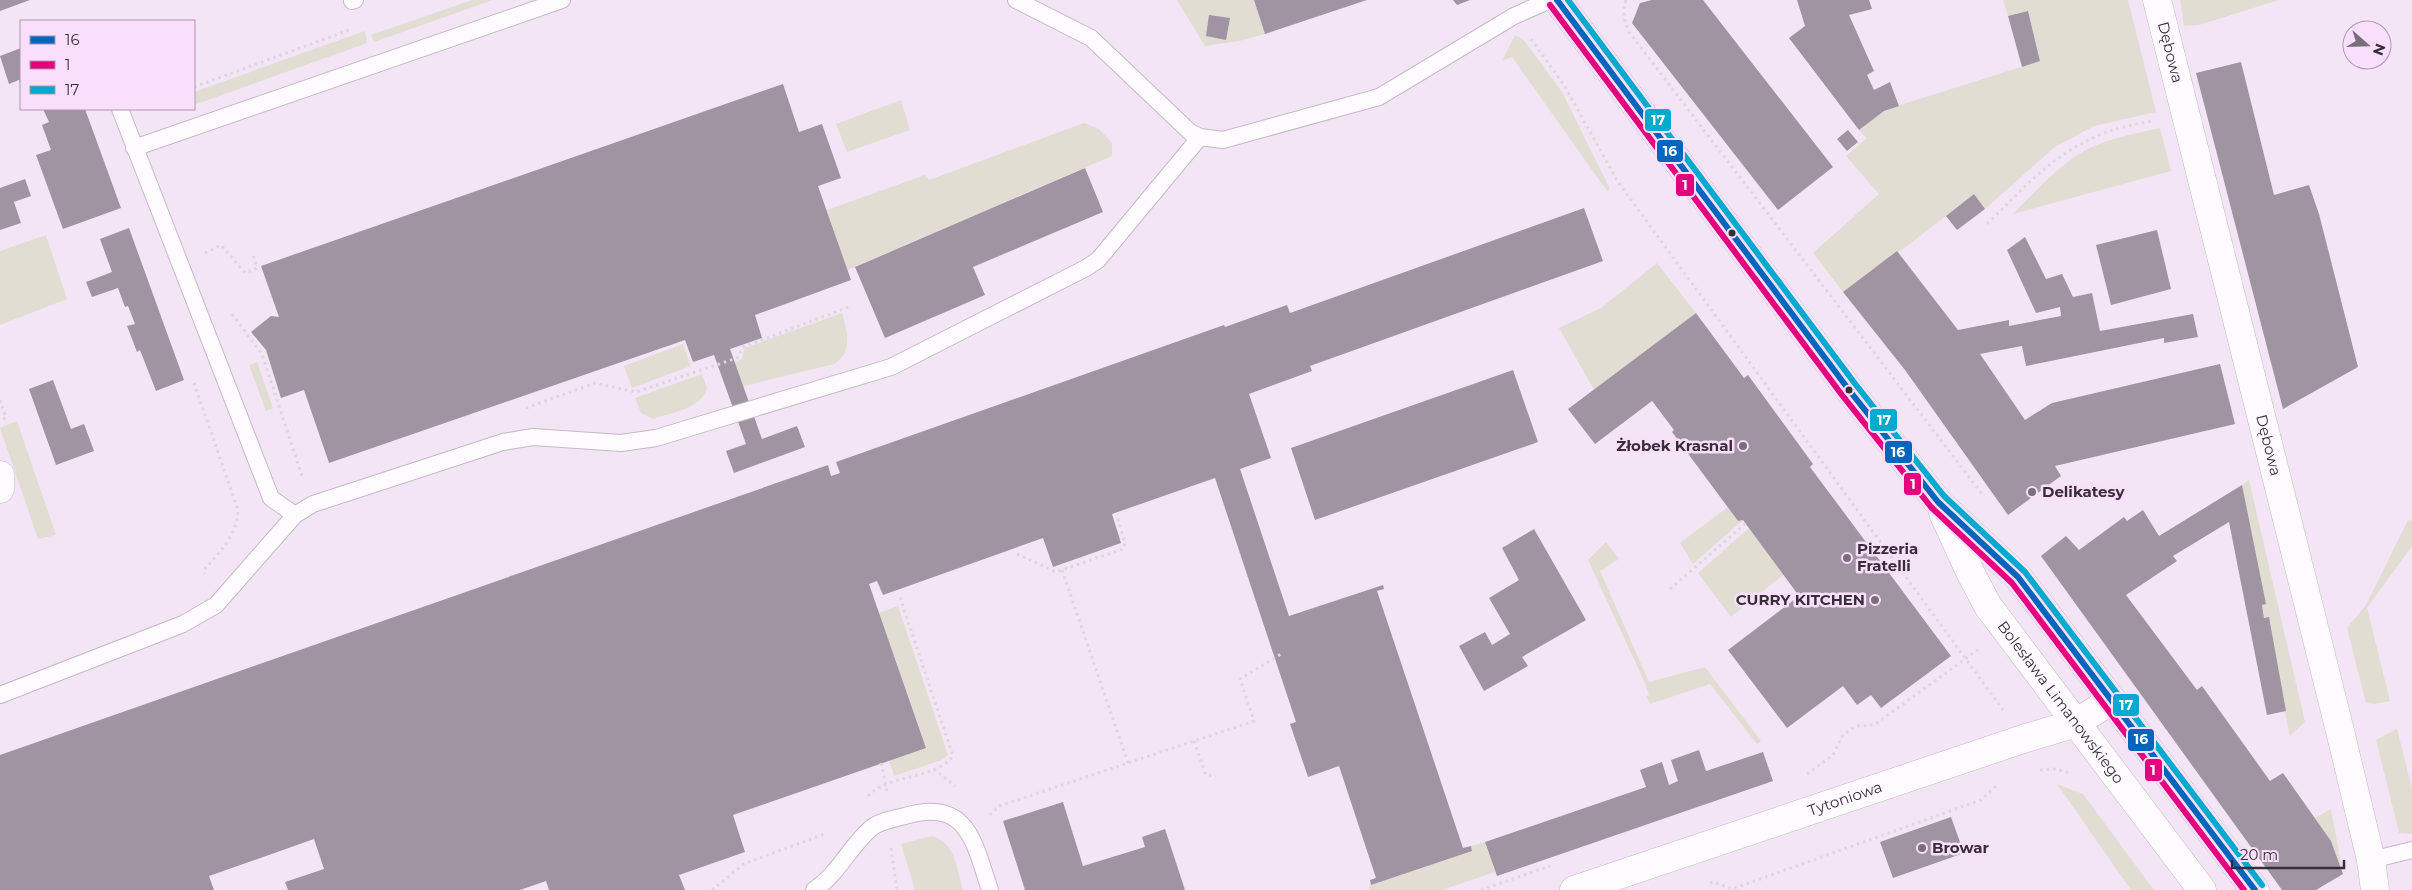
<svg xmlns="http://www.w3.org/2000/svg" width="2412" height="890" font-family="Montserrat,sans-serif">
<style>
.green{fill:#e1ddd3}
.building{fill:#a094a2}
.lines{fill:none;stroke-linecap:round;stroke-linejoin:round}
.service-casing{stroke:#c4b9c6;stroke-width:18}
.minor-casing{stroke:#c4b9c6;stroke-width:29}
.tertiary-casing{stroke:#c4b9c6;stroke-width:29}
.path{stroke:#dbd7dc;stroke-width:3;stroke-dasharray:2.5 4;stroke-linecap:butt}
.service{stroke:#fdfbfe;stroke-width:16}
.minor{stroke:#fdfbfe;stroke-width:28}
.tertiary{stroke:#fdfbfe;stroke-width:28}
.bus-1-casing{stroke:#f9dffb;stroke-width:10}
.bus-2-casing{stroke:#f9dffb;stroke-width:10}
.bus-3-casing{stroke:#f9dffb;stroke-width:10}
.bus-1{stroke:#0065bd;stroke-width:6}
.bus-2{stroke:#e5007d;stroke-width:6}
.bus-3{stroke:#00a9ce;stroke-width:6}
.bus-dot{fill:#372e38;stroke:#f9dffb;stroke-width:2}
.poi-dot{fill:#796e7a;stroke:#f9dffb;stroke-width:2}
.labels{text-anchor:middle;stroke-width:5;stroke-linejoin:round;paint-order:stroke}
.street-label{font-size:15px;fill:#372e38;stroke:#f9dffb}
.poi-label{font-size:15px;font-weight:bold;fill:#372e38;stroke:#f9dffb;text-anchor:start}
.line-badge{stroke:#f9dffb;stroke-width:2}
.badge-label{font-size:14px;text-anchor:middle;font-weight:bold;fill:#fff}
</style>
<rect width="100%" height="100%" fill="#f3e5f5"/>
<path class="green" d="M472 0H493L374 42 371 35Z
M1177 0H1254L1265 34 1239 41 1205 46Z
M2003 0H2128L2156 112 2094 126 2055 147 1985 209 1974 194 1898 253 1843 292 1813 253 1879 194 1846 156 1867 138 1859 130 1884 110 2040 61 2028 11 2008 16Z
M2180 0H2279L2199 25 2184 26Z
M365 31 367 43 194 105V92Z
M1515 35 1523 39 1562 92 1610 189 1607 191 1512 57 1502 61Z
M901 100 910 130 847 152 836 124Z
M1084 123 1099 129 1112 143V156L847 270 827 210 925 175 929 180Z
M2160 128 2171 171 2013 214C2034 193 2054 170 2079 154 2103 139 2133 134 2160 128Z
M46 235 67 299 0 325V251Z
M1657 263 1696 313 1594 390 1559 328 1601 308Z
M842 313C847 332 854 351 834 364L744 386C728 386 724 383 719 368L741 360 745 348Z
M683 344 691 366 632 388 624 366Z
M257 362 273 408 266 411 249 365Z
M702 374 707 388C701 410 671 412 653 419L641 413 635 398Z
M17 421 56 535 38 539 0 428Z
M2249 480 2305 722 2290 736 2262 605 2265 604 2242 485Z
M1728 507 1738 521 1743 520 1693 564 1680 543Z
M2408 520 2412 522V546L2367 608 2390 701 2374 704 2366 703 2347 628 2366 605Z
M1749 528 1783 575 1731 617 1698 573Z
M1606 542 1619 559 1600 571 1649 682 1705 667 1761 741 1757 744 1710 684 1650 704 1646 696 1649 695 1645 683 1588 560Z
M898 606 948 755 942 760 894 776 889 760 926 747 879 613Z
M2397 729 2412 789V834L2399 833 2376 740Z
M2057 784 2083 794 2154 890H2131Z
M2331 809 2343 874 2331 841 2315 818Z
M932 836C955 841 957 870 963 890H915L901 844Z
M1485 842 1495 872 1442 890H1370L1369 886 1371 885 1472 851 1471 846Z"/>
<path class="building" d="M0 0H30L0 11Z
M1254 0H1367L1265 34Z
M1453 0H1470L1457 5Z
M1652 0H1703L1833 167 1778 210 1632 23 1640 3Z
M1797 0H1869L1872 9 1849 15 1874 71 1867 75 1874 90 1890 82 1899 106 1884 111 1859 130 1789 38 1805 26Z
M2028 11 2040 61 2022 67 2008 16Z
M1209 15 1230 18 1226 40 1206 36Z
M21 48V85L19 80 9 84 0 56Z
M2241 62 2274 195 2309 185 2319 214 2358 367 2283 409 2196 73Z
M783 84 799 132 822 124 841 178 818 186 851 280 755 315 762 338 730 349 762 439 797 426 805 447 734 473 726 451 746 444 714 355 693 362 685 340 329 463 304 390 281 398 266 350 251 332 271 316 279 317 261 266Z
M43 109H85L121 208 63 229 36 155 51 150 42 125 49 122Z
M1848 130 1858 142 1847 151 1837 139Z
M1085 168 1103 212 973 267 985 295 885 338 855 267Z
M25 179 31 196 14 202 21 223 0 230V188Z
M1974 194 1985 209 1957 230 1946 216Z
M1584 208 1603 261 1310 366 1312 371 1249 394 1271 458 1240 469 1289 616 1383 585 1384 589 1377 591 1463 848 1471 846 1472 851 1371 885 1370 880 1376 878 1339 766 1308 777 1290 724 1296 722 1215 478 1112 514 1121 543 1053 567 1043 538 883 595 877 581 869 584 926 748 733 815 745 852 679 875 685 890H549L546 881 520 890H288L285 882 324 869 314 839 209 876 214 890H0V755L828 465 831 476 840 473 836 462 1224 325 1225 327 1287 305 1290 313Z
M129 228 184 380 156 391 140 350 137 352 127 326 135 324 128 306 125 307 118 288 92 297 86 282 112 272 100 239Z
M2157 230 2171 289 2111 305 2096 245Z
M2025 237 2046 279 2062 274 2073 297 2092 293 2100 331 2193 314 2198 337 2164 343V338L2026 366 2022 346 1980 354 2025 420 2052 403 2220 364 2235 424 2055 466 2061 476 2008 515 1905 370 1843 292 1897 251 1958 330 2009 320V326L2061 316 2060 307 2036 313 2007 250Z
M1696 313 1744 378 1748 375 1813 464 1810 467 1951 656 1881 708 1871 695 1857 705 1843 686 1787 728 1728 650 1799 596 1743 520 1738 521 1672 432 1674 430 1652 401 1595 444 1568 409Z
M1513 370 1538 442 1315 520 1291 448Z
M53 380 71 429 84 424 94 451 56 465 29 389Z
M2242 485 2266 604 2262 605 2264 618 2269 617 2286 711 2267 715 2229 522 2173 556 2177 561 2126 595 2197 690 2202 686 2270 781 2283 773 2331 841 2343 874 2316 890H2282L2041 556 2066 536 2079 550 2124 517 2127 521 2143 510 2159 536Z
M1534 529 1586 620 1522 657 1528 666 1484 691 1459 646 1485 632 1492 645 1510 634 1489 598 1519 580 1502 548Z
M1699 750 1706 771 1763 752 1773 781 1497 876 1485 842 1646 787 1640 770 1662 762 1669 785 1678 781 1671 760Z
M1063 802 1083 866 1145 847 1142 837 1165 829 1185 890H1025L1003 821Z
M1951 817 1964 853 1893 878 1880 842Z"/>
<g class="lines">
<defs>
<path id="service" d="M1016 0 1091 38 1190 132 1200 137 1223 140 1379 97 1514 16 1550 0
M352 1 355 0
M120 109 271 498 295 515
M134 148 562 0
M0 695 183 624 216 605 295 515 313 504 503 442 533 437 621 443 656 438 891 367 1086 268 1098 260 1200 137
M2371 860 2412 850
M814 890C838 874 849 848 870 829 878 821 894 819 905 816 968 797 974 843 990 890"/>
<g id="minor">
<path id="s1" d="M2157 0 2340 731 2371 860 2375 890"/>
<path d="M0 475V489"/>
<path id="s2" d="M1574 890 2023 739 2076 723 2112 700"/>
</g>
<g id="tertiary">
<path d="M1557 0 1849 390 1938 502 2018 577 2039 604 2255 890"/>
<path id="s3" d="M1943 513 1970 572 1988 606 2202 890"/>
</g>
</defs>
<use href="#service" class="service-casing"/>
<use href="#minor" class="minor-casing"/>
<use href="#tertiary" class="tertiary-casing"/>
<path class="path" d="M1626 0C1622 13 1624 20 1629 32L1982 494
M1531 39 1564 85 1618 182 2003 710
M194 87 352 29
M1987 224C2026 186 2054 152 2107 132 2121 127 2137 124 2152 121
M205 253 221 245 245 273 257 268 253 255
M232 314 262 354 303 479
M194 383 238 510C238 534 219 553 204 570L205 574
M0 400 6 418 0 420
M526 408 595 383 636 392 737 358 743 347 849 307
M1017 554 1056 572 1123 549 1125 543 1117 516
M1062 570 1128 763
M1670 589 1745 524
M1194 741 1206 775 1216 776
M881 763 887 792
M934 769 955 786
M2040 770 2054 769 2070 773
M1807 774 1833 755 1843 735 1856 726 1874 725 1979 649
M868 796C890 773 935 780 953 756L899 594
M990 815 999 806 1254 721 1240 679 1281 654
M891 848 897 890
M1710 883 1713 882 1732 889 1981 800 1996 786
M712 890 744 864 827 833
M1481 890 1550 866"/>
<use href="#service" class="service"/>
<use href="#minor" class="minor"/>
<use href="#tertiary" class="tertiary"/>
<defs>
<path id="bus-1" d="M1557 0 1849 390 1938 502 2018 577 2255 890"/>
<path id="bus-2" d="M1550 5 1842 395 1931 507 2012 583 2244 890"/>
<path id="bus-3" d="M1568 0 1856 385 1944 496 2025 572 2262 885"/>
</defs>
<use href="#bus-1" class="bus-1-casing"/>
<use href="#bus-2" class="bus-2-casing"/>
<use href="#bus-3" class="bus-3-casing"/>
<use href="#bus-1" class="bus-1"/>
<use href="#bus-2" class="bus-2"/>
<use href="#bus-3" class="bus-3"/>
</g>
<g class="bus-dot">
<circle cx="1732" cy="233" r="4.5"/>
<circle cx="1849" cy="390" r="4.5"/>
</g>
<g class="poi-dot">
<circle cx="1743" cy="446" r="5"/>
<circle cx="2032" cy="492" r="5"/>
<circle cx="1847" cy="558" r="5"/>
<circle cx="1875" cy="600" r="5"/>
<circle cx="1922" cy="848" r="5"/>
</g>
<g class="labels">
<g class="street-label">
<text dy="5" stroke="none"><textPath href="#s1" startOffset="54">Dębowa</textPath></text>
<text dy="5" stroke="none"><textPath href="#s1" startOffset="459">Dębowa</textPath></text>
<text dy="5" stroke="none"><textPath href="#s3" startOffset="224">Bolesława Limanowskiego</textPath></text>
<text dy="5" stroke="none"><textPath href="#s2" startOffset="286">Tytoniowa</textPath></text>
</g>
<g class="poi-label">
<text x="1733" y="451" text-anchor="end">Żłobek Krasnal</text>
<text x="2042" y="497">Delikatesy</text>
<text x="1857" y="554">Pizzeria<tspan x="1857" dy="17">Fratelli</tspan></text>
<text x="1865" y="605" text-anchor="end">CURRY KITCHEN</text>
<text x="1932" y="853">Browar</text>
</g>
</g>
<g class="line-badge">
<rect x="1644" y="108" width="28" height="24" rx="5" fill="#00a9ce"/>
<rect x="1656" y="139" width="28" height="24" rx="5" fill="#0065bd"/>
<rect x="1675" y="173" width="20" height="24" rx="5" fill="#e5007d"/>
<rect x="1869" y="408" width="29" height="24" rx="5" fill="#00a9ce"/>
<rect x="1884" y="440" width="29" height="24" rx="5" fill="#0065bd"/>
<rect x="1903" y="472" width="19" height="24" rx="5" fill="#e5007d"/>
<rect x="2112" y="693" width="28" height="24" rx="5" fill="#00a9ce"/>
<rect x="2127" y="728" width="28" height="24" rx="5" fill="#0065bd"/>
<rect x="2144" y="758" width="19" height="24" rx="5" fill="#e5007d"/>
</g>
<g class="badge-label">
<text x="1658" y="125">17</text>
<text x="1670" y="156">16</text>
<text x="1685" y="190">1</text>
<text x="1884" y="425">17</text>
<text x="1898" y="457">16</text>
<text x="1913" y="489">1</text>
<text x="2126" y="710">17</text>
<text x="2141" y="744">16</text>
<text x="2153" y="775">1</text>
</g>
<rect x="20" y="20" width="175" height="90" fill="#f9dffb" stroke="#ab98ad"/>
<rect x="30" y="36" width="25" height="8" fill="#0065bd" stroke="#ab98ad"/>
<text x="65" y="45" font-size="15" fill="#372e38">16</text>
<rect x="30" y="61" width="25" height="8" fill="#e5007d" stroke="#ab98ad"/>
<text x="65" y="70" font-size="15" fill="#372e38">1</text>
<rect x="30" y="86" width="25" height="8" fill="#00a9ce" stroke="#ab98ad"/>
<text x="65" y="95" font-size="15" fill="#372e38">17</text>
<g transform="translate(2367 45) rotate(110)"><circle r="24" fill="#f9dffb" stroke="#ab98ad"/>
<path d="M0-4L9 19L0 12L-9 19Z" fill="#796e7a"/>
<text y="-8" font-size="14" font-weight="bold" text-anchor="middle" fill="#372e38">N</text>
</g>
<path d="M2232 860v8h112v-8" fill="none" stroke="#372e38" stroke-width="2.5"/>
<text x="2240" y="860" font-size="15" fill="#372e38" stroke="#f9dffb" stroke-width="4" paint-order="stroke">20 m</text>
</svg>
